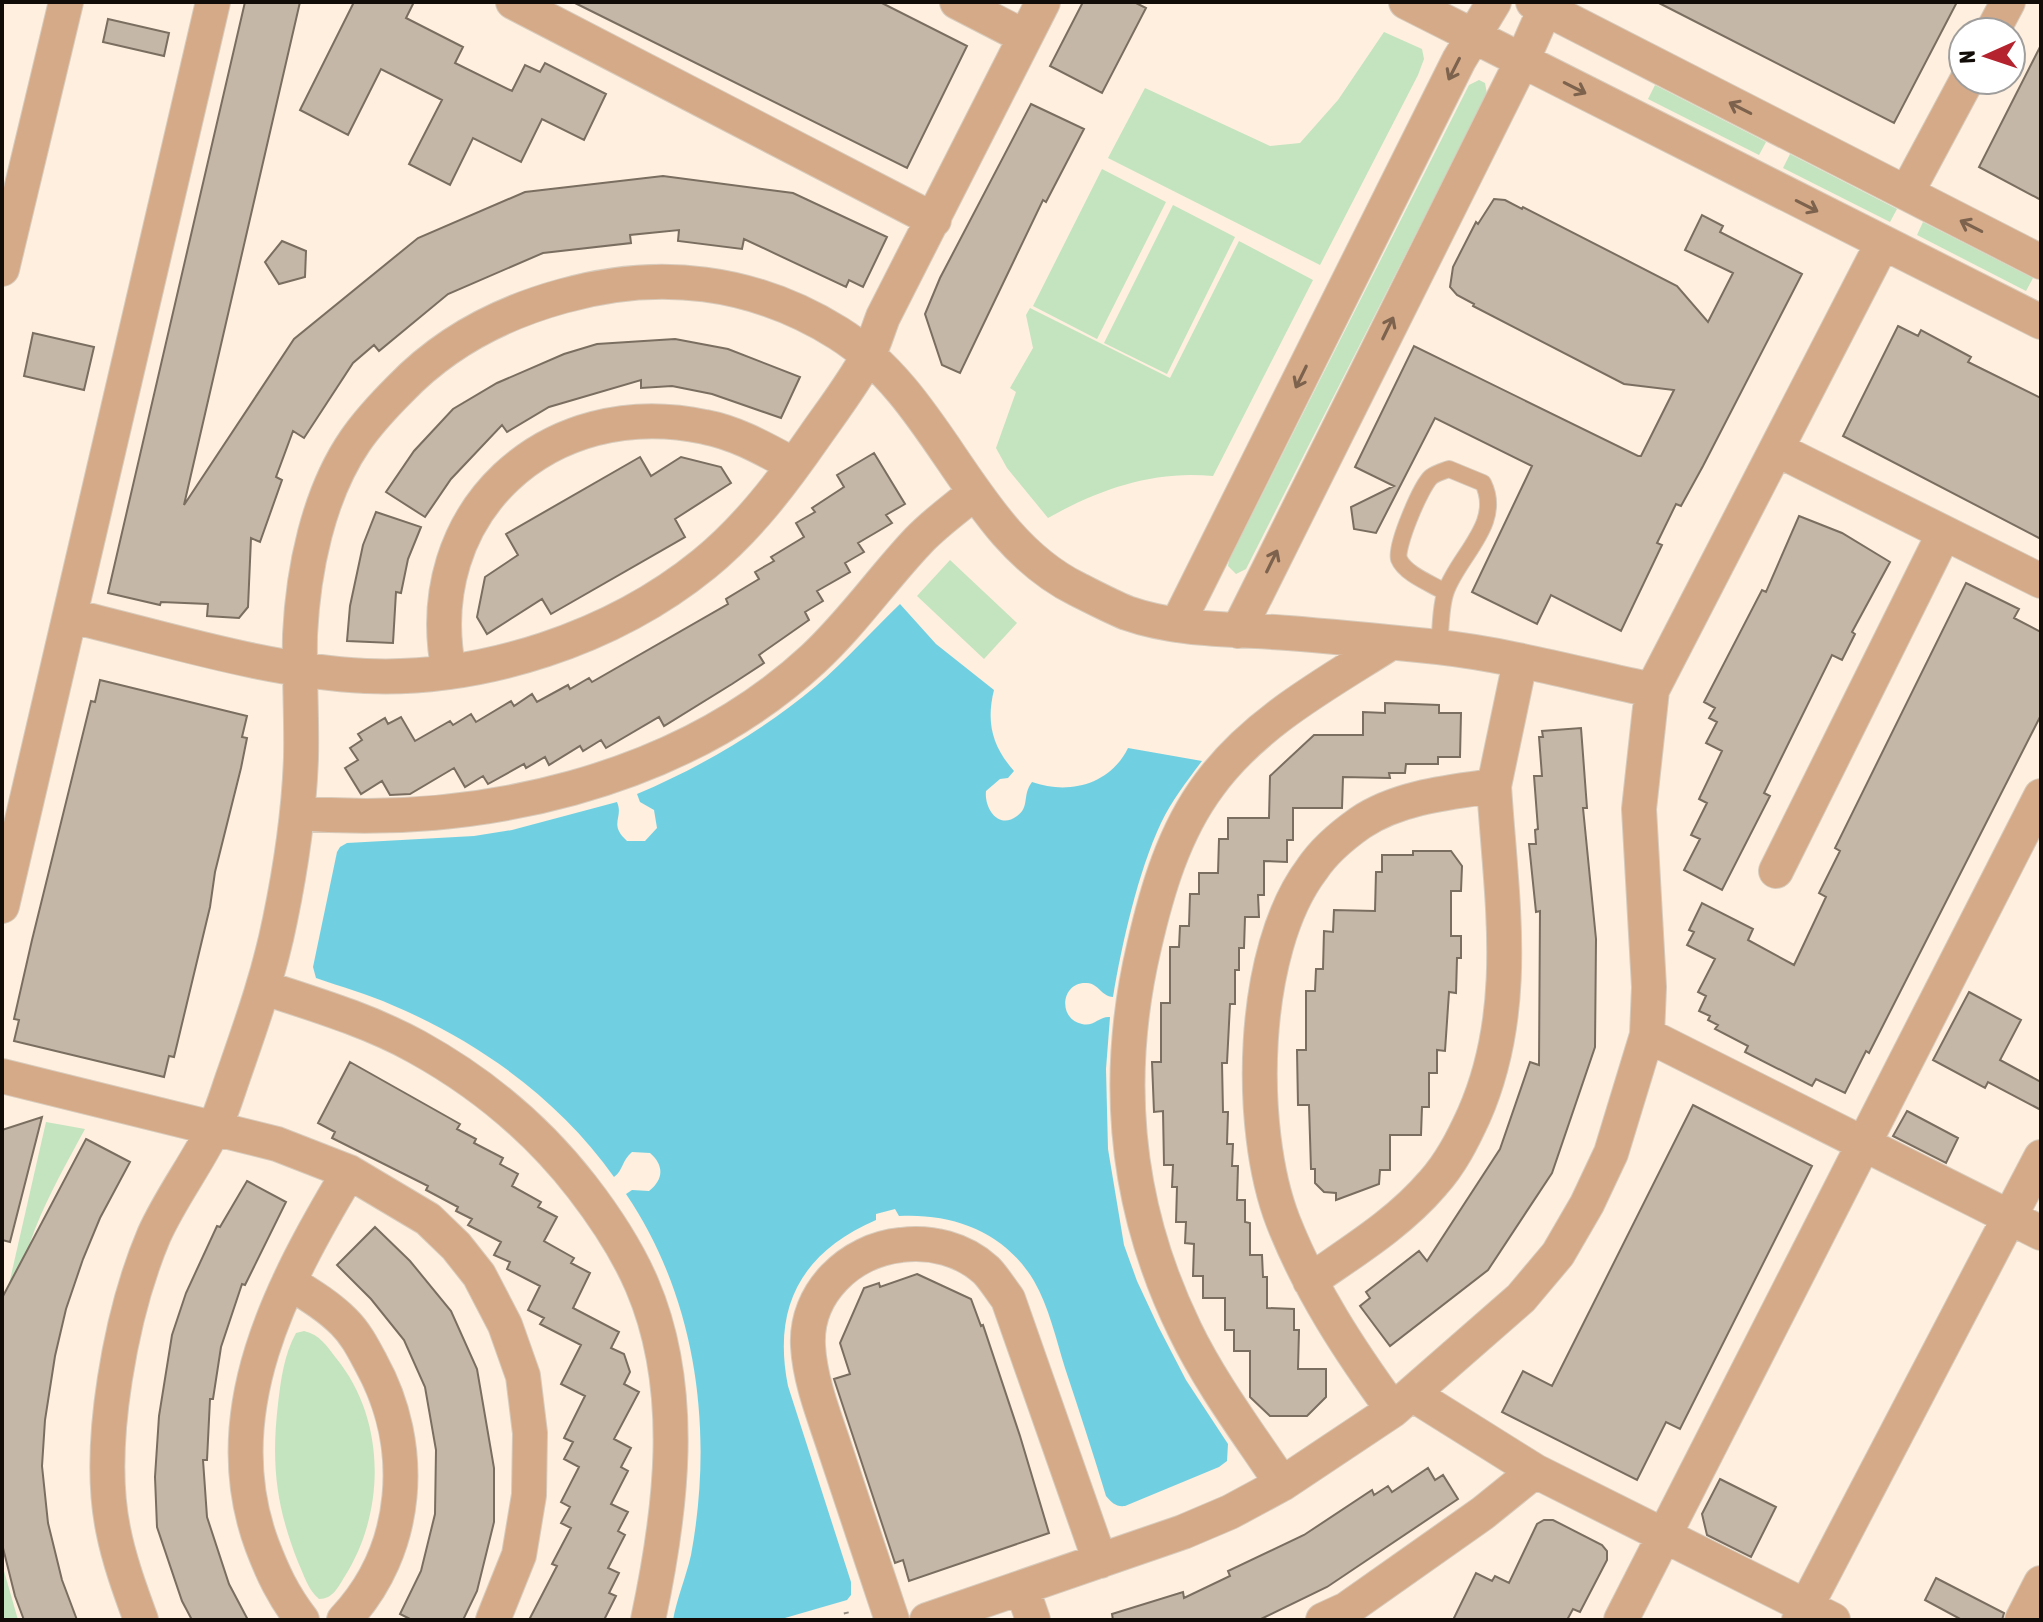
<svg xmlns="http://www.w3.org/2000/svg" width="2043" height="1622" font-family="'Asap Condensed',sans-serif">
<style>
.green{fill:#c3e4be}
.water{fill:#70d0e2}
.building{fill:#c5b7a8;stroke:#7a6e60;stroke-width:2}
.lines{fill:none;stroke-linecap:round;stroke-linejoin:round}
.service-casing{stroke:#d8cbbc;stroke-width:18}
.minor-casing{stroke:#d8cbbc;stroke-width:36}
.path{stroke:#948a7f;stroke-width:5;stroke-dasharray:2 6;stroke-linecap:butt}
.service{stroke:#d5aa88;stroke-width:16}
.minor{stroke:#d5aa88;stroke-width:34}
.oneway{stroke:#7d634e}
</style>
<rect width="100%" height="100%" fill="#feefdf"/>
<path class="green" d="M1384 32 1422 49 1424 59 1418 75 1320 265 1108 158 1145 88 1270 146 1300 143 1338 100Z
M1479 80 1485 83 1487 94 1246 569 1236 574 1228 566 1229 560 1469 85Z
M1655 85 1766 142 1759 155 1648 99Z
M1790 154 1897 209 1890 222 1783 168Z
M1102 169 1166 202 1097 339 1033 306Z
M1173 205 1235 237 1167 374 1104 343Z
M1923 222 2033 278 2026 291 1917 235Z
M1239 241 1313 280 1213 476C1154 470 1099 489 1048 518L1007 468 996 448 1016 392 1010 388 1033 348 1026 315 1030 308 1170 378Z
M950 560 1017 623 984 659 917 596Z
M46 1122 85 1129C67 1162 49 1194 35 1229 24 1258 16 1287 2 1315Z
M304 1331C320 1335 326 1345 336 1358 386 1419 386 1511 345 1576 338 1587 333 1599 319 1599 308 1590 304 1575 298 1562 276 1506 271 1464 278 1404 281 1379 284 1355 296 1333Z
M2 1564 18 1620H2Z"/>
<path class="water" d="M900 604 936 644 994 690C986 722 992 746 1014 771L1008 778 1000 779 986 791C984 809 999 830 1017 816 1030 807 1022 795 1032 782 1068 795 1110 785 1128 748L1202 761C1187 781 1172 800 1161 823 1138 872 1122 943 1113 997 1101 996 1099 984 1087 983 1061 981 1057 1019 1082 1024 1094 1027 1099 1016 1110 1017L1106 1069 1108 1149 1124 1245 1137 1281 1158 1326 1186 1380 1228 1444 1227 1461 1219 1467 1125 1506C1116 1507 1112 1503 1106 1496 1093 1453 1079 1410 1065 1368 1056 1339 1049 1307 1034 1281 1005 1232 953 1213 899 1216L895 1209 876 1214V1220C802 1252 772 1306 788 1386L851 1582V1595L847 1600 778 1620H673C677 1598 686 1577 691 1555 714 1431 697 1299 626 1194L632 1190 649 1191C664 1179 664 1165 650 1153L632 1152C622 1160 623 1171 614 1177 560 1100 478 1041 392 1005 368 994 341 987 316 978L313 967 337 852 340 847 347 843 474 836 512 830 617 802C624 818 608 824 627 841H645L657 828 654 810 640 802 637 794C701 767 762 731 816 686 845 661 872 631 900 604Z"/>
<path class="building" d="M245 2H300L184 505 294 339 418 238 525 192 663 176 793 193 887 237 863 287 849 280 846 287 744 239 742 249 678 241 679 230 630 235 631 243 543 253 448 294 379 351 374 345 353 363 304 438 293 431 276 477 282 480 260 542 251 538 248 607 239 618 207 616 208 604 161 602 160 605 108 593Z
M354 2H414L406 18 463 47 455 63 512 91 525 65 540 72 545 63 606 94 584 140 542 119 521 162 473 138 450 185 409 164 442 100 381 69 348 135 300 110Z
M573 2H880L967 46 907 168Z
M1083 2H1134L1146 8 1102 93 1050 66Z
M1657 2H1957L1894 123Z
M108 19 169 33 164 56 103 42Z
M2041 45V200L1979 167Z
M1031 104 1084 129 1046 202 1043 200 960 373 942 365 925 314 940 278Z
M1494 199 1505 200 1522 209 1523 207 1677 286 1708 322 1733 273 1685 250 1702 215 1723 226 1720 232 1802 274 1703 466 1681 506 1676 504 1657 543 1662 545 1621 631 1551 595 1537 624 1472 592 1532 466 1435 418 1376 533 1354 529 1351 507 1394 486 1355 467 1414 346 1638 456H1641L1674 390 1624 384 1473 306 1474 304 1457 295 1450 287 1453 267 1476 222 1478 224Z
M282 241 306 251 305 277 279 284 265 262Z
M1898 326 1918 336 1921 330 1971 357 1968 362 2041 398V539L1843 436Z
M33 333 94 347 84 390 24 376Z
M675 339 728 349 800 377 781 418 712 394 672 386 641 388V380L549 407 507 432 502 425 451 479 425 517 386 492 414 451 453 409 497 383 564 354 597 344Z
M874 453 905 504 886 515 892 523 858 543 864 552 845 563 850 572 817 591 823 601 805 612 809 620 759 655 764 663 732 684 664 726 659 717 606 748 601 740 583 751 580 746 549 765 545 757 526 768 524 764 488 784 483 776 465 787 454 768 410 794 390 795 382 781 361 794 345 768 358 760 350 748 362 740 358 734 385 718 388 724 401 717 415 741 450 721 453 725 471 714 476 722 511 701 514 706 532 694 537 702 568 685 570 689 589 678 592 682 728 604 726 599 759 579 755 572 774 561 771 557 804 537 796 523 815 512 812 508 844 487 837 475Z
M640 457 651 476 681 457 721 467 731 483 675 519 685 537 551 614 542 599 487 634 477 617 485 577 518 555 506 534Z
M376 512 421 527 408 559 401 593 396 592 393 643 347 641 350 606 363 545Z
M1799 516 1842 533 1890 562 1852 632 1855 634 1842 660 1832 655 1764 793 1770 796 1722 890 1684 870 1700 839 1691 835 1707 803 1699 799 1722 751 1706 743 1717 722 1709 718 1715 708 1704 702 1762 590 1766 592Z
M1966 583 2019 609 2014 618 2041 632V715L1869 1053 1866 1051 1845 1093 1816 1079 1812 1086 1745 1052 1748 1046 1715 1029 1718 1025 1708 1020 1710 1016 1699 1011 1706 996 1698 992 1715 959 1687 945 1694 932 1689 930 1702 903 1753 929 1748 940 1794 965 1826 897 1819 893 1840 851 1835 848Z
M100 680 247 716 242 737 247 738 241 768 215 872 210 907 174 1057 169 1056 164 1077 14 1041 19 1020 14 1019 32 940 91 701 95 702Z
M1385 703 1439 705V713H1461L1460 757H1438V764H1406L1405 773H1389L1390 778 1343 777 1342 808H1293V840H1287V862L1264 861V895H1258L1259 917H1245L1244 948H1239V970H1235V1004H1230L1227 1063H1222L1223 1112H1228L1227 1144H1233L1232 1166H1238L1237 1200H1245V1222L1250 1223V1255H1262L1263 1277H1267V1308L1294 1309V1330H1299L1298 1369H1326V1397L1307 1416H1270L1250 1397V1351H1234V1330H1225V1298H1203V1276H1193L1194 1244 1185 1243 1186 1222H1176L1177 1187H1172L1173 1165H1164L1163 1111 1154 1112 1152 1062H1161V1003H1170V947H1179L1180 926H1189L1190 894H1199V873H1218L1219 839H1228V818H1269L1270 776 1314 735H1363V712L1385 713Z
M1581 728 1587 808H1583L1596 939 1595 1047 1552 1173 1488 1270 1390 1346 1360 1306 1370 1298 1366 1292 1419 1251 1427 1261 1500 1149 1530 1062 1539 1065 1540 911 1536 912 1529 844H1536L1535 830 1538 829 1534 776H1542L1539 737H1543L1542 731Z
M1413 851H1451L1462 866 1461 891H1451V936H1461V958H1457L1456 993 1449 992 1445 1051 1437 1050V1073H1429V1107H1422L1421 1135H1390V1170H1380L1379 1184 1336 1200V1193L1324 1192 1315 1183V1169H1311L1309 1105H1298L1297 1050H1306V991H1315L1316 969H1323L1324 931 1333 932 1334 910 1375 911 1376 872H1382V855H1413Z
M1969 992 2021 1020 2000 1060 2041 1082V1110L1988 1082 1985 1088 1933 1060Z
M350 1062 460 1124 457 1129 476 1139 474 1143 503 1158 500 1164 518 1174 512 1186 541 1202 538 1207 557 1217 544 1241 574 1258 571 1263 590 1273 573 1308 619 1332 611 1348 624 1354 630 1372 624 1384 639 1392 614 1439 631 1448 621 1467 628 1471 611 1504 628 1512 618 1531 625 1535 608 1568 619 1573 609 1593 616 1596 604 1620H529L557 1566 552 1564 571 1528 561 1523 570 1507 561 1502 579 1467 564 1459 573 1442 564 1438 585 1396 561 1384 581 1345 540 1324 544 1318 528 1310 540 1286 507 1269 510 1262 494 1255 501 1242 468 1225 472 1219 456 1211 458 1207 426 1190 428 1186 332 1138 335 1132 318 1123Z
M1693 1105 1812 1166 1680 1429 1666 1422 1637 1480 1502 1412 1523 1371 1552 1386Z
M1907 1111 1958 1138 1946 1163 1893 1136Z
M42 1117 10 1242 2 1240V1130Z
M86 1139 130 1162 100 1218 83 1259 66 1309 55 1356 45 1420 42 1466 48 1523 62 1580 77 1620H24L15 1596 2 1544V1298Z
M247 1181 286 1202 245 1285 242 1284 221 1347 213 1399H210L207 1460H203L207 1517 229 1584 248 1620H192L182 1601 157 1527 155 1477 159 1416 172 1335 186 1293 217 1226 220 1227Z
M375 1227 410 1261 451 1311 477 1369 494 1468V1522L477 1591 463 1620H412L400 1614 421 1571 435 1514 436 1450 425 1387 404 1340 371 1299 337 1265Z
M917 1274 971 1299 981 1326 983 1325 1020 1436 1049 1533 909 1581 903 1560 895 1563 834 1379 850 1374 840 1343 864 1288 879 1283 880 1287Z
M1428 1468 1435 1480 1443 1475 1458 1499 1327 1587 1259 1620H1113L1112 1614 1183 1592 1184 1598 1230 1576 1228 1571 1304 1535 1372 1490 1374 1495 1388 1486 1392 1492Z
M1720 1479 1776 1507 1751 1557 1707 1535 1702 1514Z
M1544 1520H1553L1602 1545 1607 1551V1560L1580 1612 1573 1609 1567 1620H1453L1476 1573 1492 1581 1495 1576 1509 1583 1537 1524Z
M1936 1578 2004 1613 2002 1620H1962L1925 1600Z"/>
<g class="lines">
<defs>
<path id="service" d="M1439 647C1441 630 1440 607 1446 591 1459 555 1503 523 1483 483L1449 469C1444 471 1436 473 1431 477 1421 486 1395 547 1399 559 1405 574 1432 584 1445 592"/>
<path id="minor" d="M513 2 934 220
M957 2 1025 37
M1406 2 2041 322
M1533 2 2041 262
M1992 32 2008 2
M1907 192 1967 80
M2 269 66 2
M1778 450 2041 581
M71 616C168 639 266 671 366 676 483 681 613 638 704 564 748 528 782 483 814 437 832 411 853 384 868 356 874 344 878 330 883 317L1043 2
M1177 625 1459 60 1494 2
M1238 631 1522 61 1548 2
M449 672C417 513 548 393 705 427 737 433 766 450 794 465
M1494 786 1520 662
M298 813C476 828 679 783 813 659 852 623 882 579 918 541 935 523 955 509 974 493
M1776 871 1944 533
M2 906 213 2
M265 988C317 1005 370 1021 417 1047 482 1083 537 1129 582 1187 606 1218 627 1250 642 1285 687 1390 671 1512 648 1620
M1647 1035 2041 1233
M2 1076 277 1144 349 1172 428 1219 456 1246 479 1275 505 1325 523 1376 530 1433 529 1495 519 1555 493 1620
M1310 1281C1353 1251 1399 1223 1433 1183 1451 1163 1463 1139 1474 1115 1521 1008 1501 898 1494 786 1451 792 1398 797 1360 823 1343 835 1324 851 1312 869 1250 951 1247 1128 1283 1221 1310 1290 1350 1351 1393 1410
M289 1282C308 1294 328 1306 344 1322 356 1334 363 1348 371 1363 417 1446 410 1550 344 1620
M1412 1394 1535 1471 1833 1620
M1282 1484C1249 1434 1211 1384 1185 1330 1125 1207 1113 1079 1144 947 1157 890 1174 832 1209 785 1254 723 1326 684 1389 644
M1022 1588 1033 1620
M141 1620C130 1590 119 1560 113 1529 96 1445 121 1313 154 1235 171 1197 196 1165 214 1128 222 1112 227 1094 233 1077 251 1025 269 975 280 920 291 867 299 813 301 758 302 717 299 676 300 635 303 571 318 495 355 441 368 422 384 405 400 389 445 342 501 313 563 296 659 269 753 280 838 333 942 398 970 536 1077 589 1093 597 1110 606 1127 613 1178 631 1234 629 1288 633 1338 637 1388 642 1438 647 1510 655 1581 675 1652 690
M302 1620C283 1595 273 1574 262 1545 213 1413 282 1284 349 1172
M892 1620C873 1564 855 1508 836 1452 825 1418 810 1382 808 1346 805 1293 850 1250 901 1245 931 1241 963 1249 986 1270 994 1278 1001 1290 1008 1299L1100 1561
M927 1620 1183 1532 1230 1512 1282 1484 1393 1410 1521 1298 1558 1254 1587 1204 1611 1153 1647 1035 1649 987 1639 809 1652 690 1882 244
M1323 1620 1347 1609 1483 1513 1535 1471
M1621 1620 2041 796
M1799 1620 2041 1157
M2022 1620 2041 1583"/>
</defs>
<use href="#service" class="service-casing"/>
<use href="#minor" class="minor-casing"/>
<path class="path" d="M846 1612 848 1620"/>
<use href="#service" class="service"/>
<use href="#minor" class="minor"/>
</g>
<defs><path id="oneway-shaft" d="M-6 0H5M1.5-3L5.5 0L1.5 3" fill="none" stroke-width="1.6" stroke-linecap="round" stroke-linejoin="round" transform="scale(2)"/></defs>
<g class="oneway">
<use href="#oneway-shaft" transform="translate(1454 69) rotate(117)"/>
<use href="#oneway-shaft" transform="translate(1575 88) rotate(27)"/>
<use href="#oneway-shaft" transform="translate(1740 108) rotate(-153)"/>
<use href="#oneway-shaft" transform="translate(1807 206) rotate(27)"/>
<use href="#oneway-shaft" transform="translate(1971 226) rotate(-153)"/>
<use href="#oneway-shaft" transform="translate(1388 328) rotate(-64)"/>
<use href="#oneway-shaft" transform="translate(1301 377) rotate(116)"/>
<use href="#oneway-shaft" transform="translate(1272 561) rotate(-64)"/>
</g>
<rect width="2043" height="1622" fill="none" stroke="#110c07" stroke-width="8"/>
<g transform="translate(1987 56) rotate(267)"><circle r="38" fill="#ffffff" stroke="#a09e9c" stroke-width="2"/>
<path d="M0-6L14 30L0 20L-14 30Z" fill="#b4232e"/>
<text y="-12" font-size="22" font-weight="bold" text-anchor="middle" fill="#110c07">N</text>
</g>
</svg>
